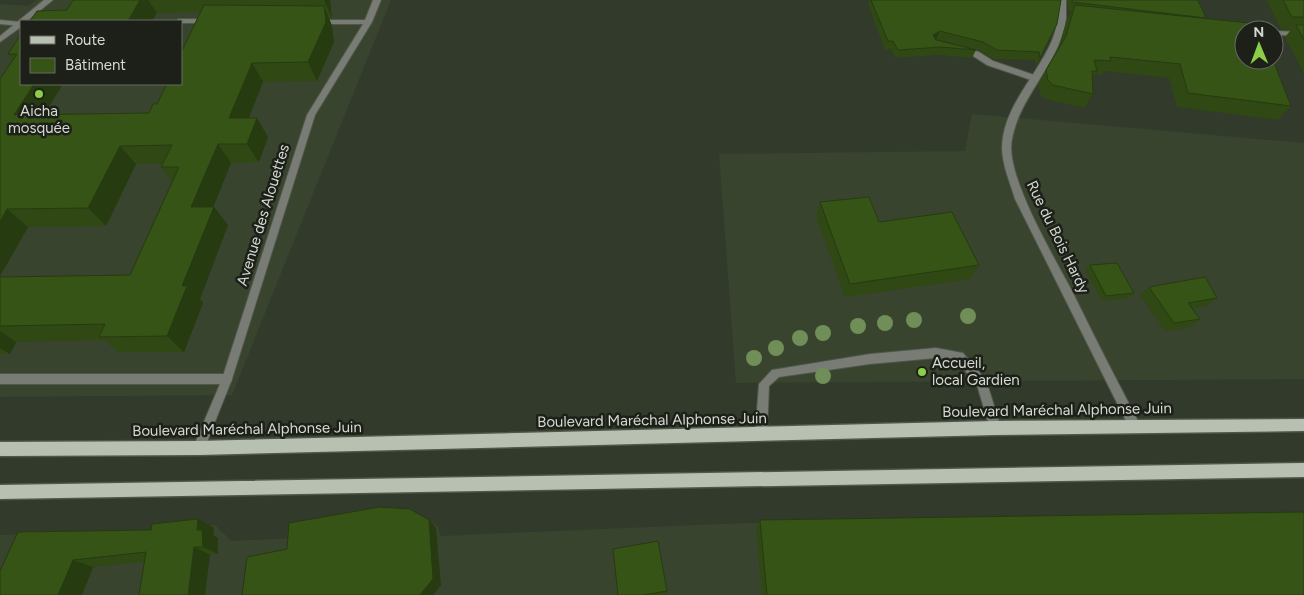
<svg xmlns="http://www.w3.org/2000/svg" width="1304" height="595" font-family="Figtree,sans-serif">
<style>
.built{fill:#39442f;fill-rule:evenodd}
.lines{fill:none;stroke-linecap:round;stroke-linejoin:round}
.service-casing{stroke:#4f5749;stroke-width:2}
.minor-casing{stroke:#4f5749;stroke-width:2}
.primary-casing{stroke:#4f5749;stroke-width:3}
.service{fill:#787c75;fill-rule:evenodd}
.minor{fill:#787c75;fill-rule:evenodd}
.primary{fill:#b8c1b1;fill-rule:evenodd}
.tree{fill:#708e57}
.wall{fill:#2f4814}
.shaded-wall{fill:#263b10}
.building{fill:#375417;stroke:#263b10}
.poi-dot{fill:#8cce45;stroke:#1c2019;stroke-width:2}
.labels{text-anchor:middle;stroke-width:5;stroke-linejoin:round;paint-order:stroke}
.poi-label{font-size:15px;fill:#d5dad1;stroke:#1c2019}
.street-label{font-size:15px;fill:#d5dad1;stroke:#1c2019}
</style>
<rect width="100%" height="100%" fill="#323a2b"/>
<path class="built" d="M36 0H391L232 395 0 397V4L29 6ZM21 21H181V84H21Z
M972 114 1304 143V379L736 383 719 154 965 151Z
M418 516 438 526 440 536 747 523 1172 518 1304 595H0V535L154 532 215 525 231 541 294 538Z"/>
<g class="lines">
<defs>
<path id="service" d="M44 0H53L27 21H21V27L0 42V36Z
M961 47 979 52 993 61 1037 76 1038 78 1034 81 987 65 973 56 958 52 957 50Z
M936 348 963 353 986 380 1001 428 999 432 995 433 991 432 977 385 956 360 936 358 870 364 779 377 769 386 767 435 765 439 761 440 757 439 755 435 759 384 772 370 870 354Z
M0 374H227L231 376 232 379 231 382 227 384H0Z"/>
<path id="minor" d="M373 0H381L372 22 315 115 232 379 203 452 199 453 195 452 193 448 222 379 307 115 363 24H317L313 22 317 20H365Z
M1058 0H1066C1066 6 1066 13 1066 19 1060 63 1020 95 1012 139 1004 175 1056 260 1074 295 1095 338 1117 381 1139 423L1141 427 1139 431 1135 432 1131 431 1015 199C1010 182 1002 165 1002 147 1003 106 1039 74 1053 38 1058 25 1058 13 1058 0Z
M178 19H210L214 21 210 23H181V21H177Z
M0 20 21 22V26L0 24Z
M1274 31 1304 32V36L1274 35Z"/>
<path id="primary" d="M1304 419V431L995 435 199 455 0 456V442L199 441 995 421Z
M1304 463V477L0 499V485Z"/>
</defs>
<use href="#service" class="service-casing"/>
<use href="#minor" class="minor-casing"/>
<use href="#primary" class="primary-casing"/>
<use href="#service" class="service"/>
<use href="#minor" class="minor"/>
<use href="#primary" class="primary"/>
</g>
<g class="tree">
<circle cx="968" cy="316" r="8"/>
<circle cx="914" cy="320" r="8"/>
<circle cx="885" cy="323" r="8"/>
<circle cx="858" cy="326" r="8"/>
<circle cx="823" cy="333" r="8"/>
<circle cx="800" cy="338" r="8"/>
<circle cx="776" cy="348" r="8"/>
<circle cx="754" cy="358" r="8"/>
<circle cx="823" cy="376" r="8"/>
</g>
<path class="wall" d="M73 0H330L332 18H329L332 26 334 42 317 81 263 82 249 118 268 137 259 162 231 163 213 207 228 225 200 299 203 303 184 352H119L104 340 16 342 10 354H0V277L130 275 172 181 161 167 163 164H136L106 226 28 227 0 276V79L13 60 8 54 21 34 63 84 44 114 149 113 157 104 200 12 157 13 152 21H30L67 10Z
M869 0H1061L1040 58 1036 66 1035 60 993 59 979 50 936 39V40L976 50 972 58 937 55 895 58 891 49 885 50 868 5Z
M1067 0H1198L1206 18 1291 106 1278 120 1177 107 1169 78 1104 71 1102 75 1095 74 1092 78 1093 94 1084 108 1045 99 1040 94 1038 84 1058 49 1067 19 1072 11 1068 10Z
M1269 0H1304V74L1285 37 1291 30 1281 29 1267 2Z
M820 202 879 222 979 265 970 279 845 297 816 217Z
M1090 265 1134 293 1129 298 1102 301 1085 270Z
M1149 287 1217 298 1207 306 1192 309 1200 319 1190 327 1165 331 1140 295Z
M198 519 214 528 213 535 218 538V554L93 567 82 595H0V571L151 530Z
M760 520 1304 595H762L756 528Z
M667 591V595H618Z"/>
<path class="shaded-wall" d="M140 0H148L157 13 152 21H128Z
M324 0H330L332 18Z
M324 6 332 26 334 42 317 81 308 62Z
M940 31 936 39 930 44 933 35Z
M252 63 263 82 241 137 229 118Z
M34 84H63L32 134 14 115Z
M257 118 268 137 259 162 247 144Z
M218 144 231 163 206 225 191 207Z
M120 146 136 164 106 226 88 208Z
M214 207 228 225 200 299 203 303 184 352 167 336 182 286Z
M7 209 28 227 0 276V222Z
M0 331 16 342 10 354 0 348Z
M198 519 214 528 213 535 218 538V554L203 547 197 530Z
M429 520 436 528 441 585 433 595H420Z
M194 547 210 555 205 595H188Z
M73 560 93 567 82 595H58Z"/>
<path class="building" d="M73 0H140L128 21H30L37 11 67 10Z
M871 0H1061L1057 24 1040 58 1039 52 997 50 983 42 940 31 933 35 936 40 976 50 941 47 898 50 893 41H888Z
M1072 0H1198L1206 18 1072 2Z
M1283 0H1304V17H1292Z
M204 5 324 6 326 22 308 62 252 63 229 118H257L247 144H218L191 207H214L182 286H187L167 336 99 337 105 324 0 326V277L130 275 179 167H161L172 145 120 146 88 208 7 209 0 222V79L17 54H8L21 34V84H34L14 115 149 113 153 104H157L167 84H181V53Z
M1075 5 1259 24 1262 30H1244V60H1273L1291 106 1188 93 1180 64 1110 57 1111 61 1094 60 1097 71H1092L1093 94 1053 85 1048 80 1046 70 1066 36Z
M1296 25H1304V40Z
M869 197 879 222 952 212 979 265 850 284 820 202Z
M1117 263 1134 293 1106 296 1090 265Z
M1205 277 1217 298 1188 303 1200 319 1174 323 1149 287Z
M380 507 410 509 429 520 433 579 420 595H242L247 557 287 549 289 523Z
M1304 512V595H767L760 520Z
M198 519 197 530H202L203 547H194L188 595H139L146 552 73 560 58 595H0V571L18 532 151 530 152 524Z
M658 541 667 591 644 595H618L613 549Z"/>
<g class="poi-dot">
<circle cx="39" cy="94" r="5"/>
<circle cx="922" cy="372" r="5"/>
</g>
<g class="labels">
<g class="poi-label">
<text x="39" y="116">Aicha<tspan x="39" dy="17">mosquée</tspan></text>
<text x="932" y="368" text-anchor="start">Accueil,<tspan x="932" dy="17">local Gardien</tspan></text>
</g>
<g class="street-label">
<text transform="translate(263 215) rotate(-73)" y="5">Avenue des Alouettes</text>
<text transform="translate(1058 237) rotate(64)" y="5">Rue du Bois Hardy</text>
<text transform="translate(1057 410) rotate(-1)" y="5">Boulevard Maréchal Alphonse Juin</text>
<text transform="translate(652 420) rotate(-1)" y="5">Boulevard Maréchal Alphonse Juin</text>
<text transform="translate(247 429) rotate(-1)" y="5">Boulevard Maréchal Alphonse Juin</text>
</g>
</g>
<rect x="20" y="20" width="162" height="65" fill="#1c2019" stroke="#666a63"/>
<rect x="30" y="36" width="25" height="8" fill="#b8c1b1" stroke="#666a63"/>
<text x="65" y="45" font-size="15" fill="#d5dad1">Route</text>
<rect x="30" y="58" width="25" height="15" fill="#375417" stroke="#666a63"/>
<text x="65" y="70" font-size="15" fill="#d5dad1">Bâtiment</text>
<g transform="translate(1259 45) rotate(359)"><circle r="24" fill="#1c2019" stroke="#666a63"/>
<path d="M0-4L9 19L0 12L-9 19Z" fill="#8cce45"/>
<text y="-8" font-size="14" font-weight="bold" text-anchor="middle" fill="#d5dad1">N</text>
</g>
</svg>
